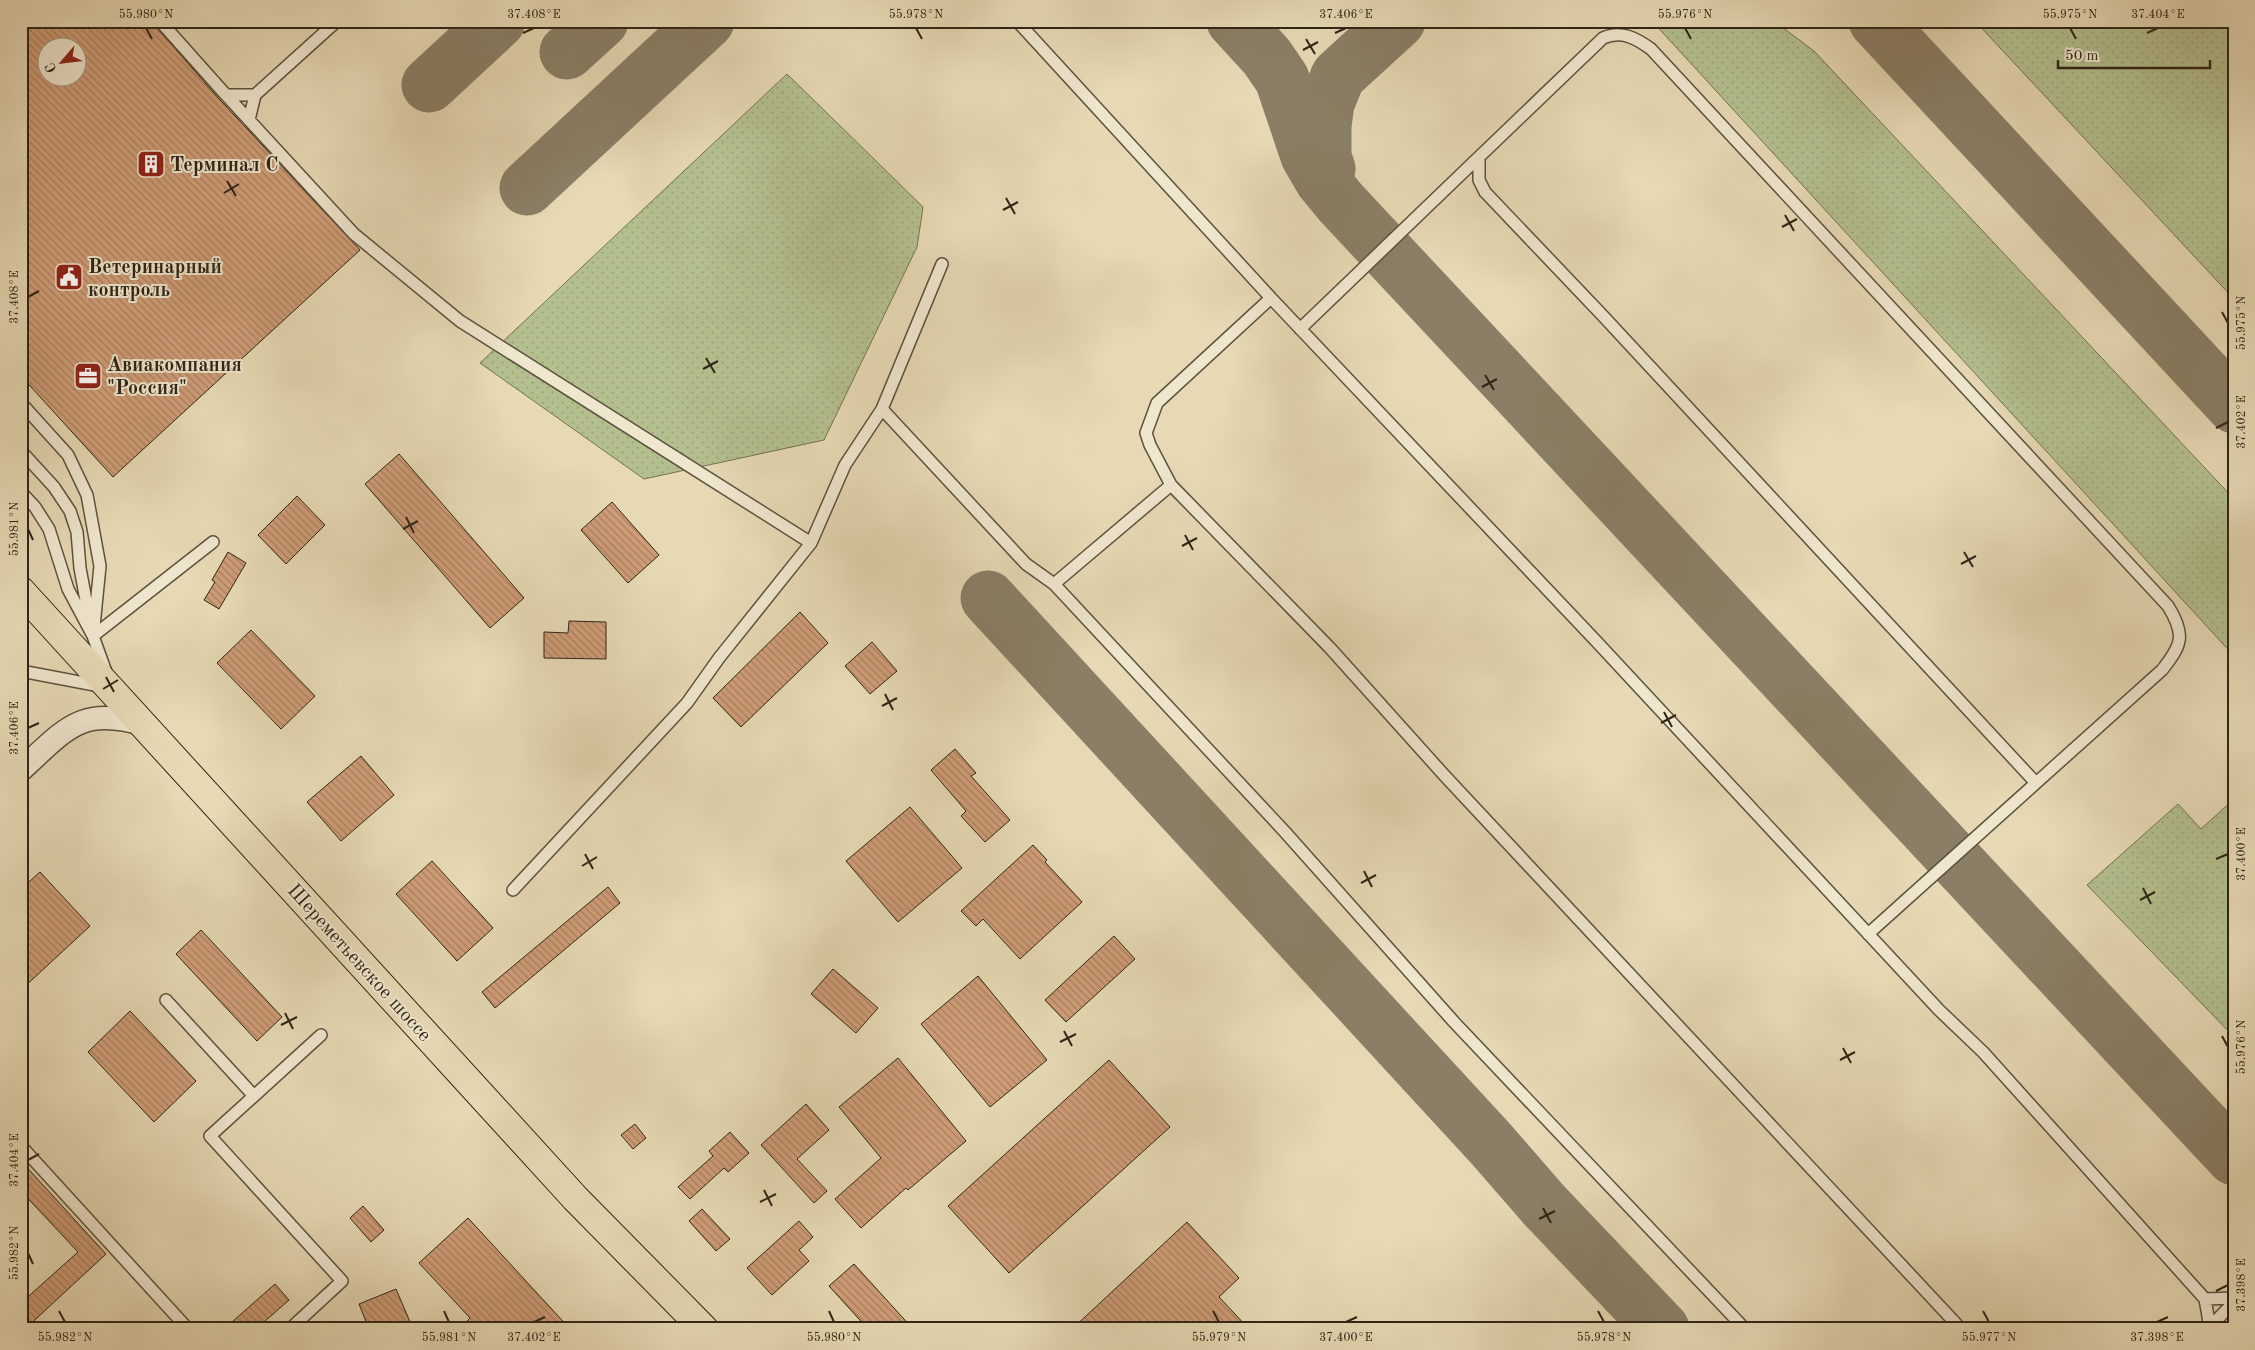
<svg xmlns="http://www.w3.org/2000/svg" width="2255" height="1350" font-family="'Old Standard TT',serif">
<style>
.grass{fill:url(#grass-dots);stroke:#727252}
.lines{fill:none;stroke-linecap:round;stroke-linejoin:round}
.taxiway{stroke:#8a7f66;stroke-width:55}
.building{fill:url(#building-back-hatch);stroke:#2f2517;fill-rule:evenodd}
.service-casing{stroke:#5d523e;stroke-width:14}
.minor-casing{stroke:#5d523e;stroke-width:25}
.primary-casing{stroke:#2f2517;stroke-width:30}
.path{stroke:#2f2517;stroke-width:3;stroke-dasharray:1 2.5;stroke-linecap:butt}
.service{stroke:#efe6ce;stroke-width:11}
.minor{stroke:#efe6ce;stroke-width:22}
.primary{stroke:#e6d9b4;stroke-width:28}
.ticks{fill:none;stroke:#2f2517;stroke-width:2}
.labels{text-anchor:middle;stroke-width:4;stroke-linejoin:round;paint-order:stroke}
.poi-label{font-size:20px;font-weight:bold;fill:#2f2517;stroke:#efe6ce;text-anchor:start}
.street-label{font-size:20px;fill:#2f2517;stroke:#efe6ce}
.neatline{fill:none;stroke:#2f2517;stroke-width:2}
.ticks-label{font-size:12px;text-anchor:middle;fill:#2f2517}
</style>
<defs>
<pattern id="grass-dots" width="8" height="8" patternUnits="userSpaceOnUse" patternTransform="scale(1.25)"><rect width="8" height="8" fill="#b4bf8e"/><path d="M2 2h.1M6 6h.1" fill="none" stroke="#9ba47a" stroke-width="1.8" stroke-linecap="round"/></pattern>
<pattern id="building-back-hatch" width="6" height="6" patternUnits="userSpaceOnUse" patternTransform="scale(1.25)"><rect width="6" height="6" fill="#cf9d77"/><path d="M-1 5l2 2M0 0l6 6M5-1l2 2" fill="none" stroke="#a88061"/></pattern>
</defs>
<rect width="100%" height="100%" fill="#e6d9b4"/>
<filter id="stains"><feTurbulence type="fractalNoise" baseFrequency=".004" numOctaves="4"/><feColorMatrix values="0 0 0 0 .2 0 0 0 0 .09 0 0 0 0 .02 0 0 0 .5 -.17"/></filter>
<radialGradient id="worn" r=".72"><stop offset=".6" stop-color="#630" stop-opacity="0"/><stop offset="1" stop-color="#630" stop-opacity=".3"/></radialGradient>
<path class="grass" d="M1652 21H1774L1814 51 2234 499V656Z
M1975 21H2234V299Z
M787 74 923 207 917 247 824 440 644 479 480 363Z
M2234 799V1037L2087 885 2178 804 2201 829Z"/>
<g class="lines">
<path class="taxiway" d="M1234 21 1267 57 1282 79 1308 156 1322 180 1341 203 2234 1158
M1876 21 2234 406
M567 52 601 21
M429 85 498 21
M1328 169 1324 157V126L1327 103 1338 76 1398 21
M527 188 707 21
M988 598 1491 1144 1544 1205 1662 1329"/>
</g>
<path class="building" d="M21 21H151L220 100 360 250 113 477 21 376ZM48 48H78V78H48Z
M399 454 524 598 490 628 365 484Z
M297 496 325 525 286 564 258 535Z
M612 502 659 555 628 583 581 530Z
M228 552 246 563 219 609 204 600 215 582 212 580Z
M800 612 828 643 741 727 713 698Z
M569 621 606 622V659L544 658V632L568 633Z
M251 630 315 696 281 729 217 663Z
M872 642 897 671 870 694 845 666Z
M955 749 976 773 971 776 1010 820 985 842 961 816 966 811 931 770Z
M361 756 394 795 341 841 307 802Z
M910 807 962 868 898 922 846 861Z
M1033 845 1047 860 1045 862 1082 902 1020 959 983 919 976 926 961 911Z
M432 861 493 928 457 961 396 894Z
M40 872 90 926 21 990V889Z
M608 887 620 903 495 1008 482 992Z
M201 930 282 1017 257 1041 176 954Z
M1114 936 1135 959 1066 1022 1045 1000Z
M833 969 878 1008 856 1033 811 994Z
M978 976 1047 1060 990 1107 921 1024Z
M130 1011 196 1081 154 1122 88 1052Z
M898 1058 966 1141 908 1190 906 1188 861 1228 835 1199 881 1158 839 1107Z
M1109 1060 1170 1127 1009 1273 948 1206Z
M806 1104 829 1130 797 1159 827 1191 814 1203 761 1145Z
M635 1124 646 1138 633 1149 621 1135Z
M730 1132 749 1153 728 1172 724 1168 690 1199 678 1187 713 1156 709 1151Z
M21 1161 106 1254 25 1329H21V1303L78 1252 21 1191Z
M363 1206 384 1230 371 1242 350 1218Z
M702 1209 730 1239 716 1251 689 1221Z
M468 1218 570 1329H459L470 1318 419 1263Z
M799 1221 813 1237 799 1250 809 1261 772 1295 747 1268Z
M1187 1222 1239 1278 1219 1297 1249 1329H1072Z
M854 1264 913 1329H868L829 1286Z
M275 1284 289 1300 256 1329H224Z
M396 1289 413 1329H369L359 1304Z"/>
<g class="lines">
<defs>
<path id="service" d="M160 21 226 95H255
M337 21 255 95 249 120 354 234 460 321 811 543
M226 95 249 120
M942 264 882 409 1026 564 1054 584 1171 485 1150 445 1146 433 1157 403 1271 298 1017 21
M1271 298 1596 641 1939 1010 1983 1052 2205 1299 2209 1322 2207 1329
M1300 329 1479 157
M21 403 68 455 87 495 100 566 93 636
M21 451 54 487 70 511 77 532 80 568 90 622
M1171 485 1330 648 1444 775 1961 1329
M21 492 35 507 49 529 68 589 93 636 106 672
M1054 584 1285 832 1454 1022 1745 1329
M93 636 213 542
M21 671 100 686
M513 890 687 703 719 658 811 543 845 465 882 409
M1868 934 2036 783 1604 317 1485 192 1479 180V157L1603 38C1621 30 1636 38 1651 49L2168 606C2186 635 2182 645 2162 670L2036 783
M166 1000 254 1096
M21 1146 188 1329
M2205 1299 2234 1298
M290 1329 342 1281 210 1136 321 1035
M2208 1329 2234 1302"/>
<path id="minor" d="M21 770C66 729 81 705 145 725"/>
<path id="primary" d="M21 591 575 1198 704 1329"/>
</defs>
<use href="#service" class="service-casing"/>
<use href="#minor" class="minor-casing"/>
<use href="#primary" class="primary-casing"/>
<path class="path" d="M47 64 48 65
M59 78H60"/>
<use href="#service" class="service"/>
<use href="#minor" class="minor"/>
<use href="#primary" class="primary"/>
</g>
<path class="ticks" d="M146 28 152 39M916 28 922 39M1685 28 1691 39M2070 28 2076 39M523 33 534 28M1335 33 1346 28M2147 33 2158 28M1306 39 1315 54M1303 50 1318 42M227 181 236 196M224 193 239 184M1006 198 1015 214M1003 210 1018 202M1785 215 1794 231M1782 227 1797 219M28 297 39 291M2222 312 2228 323M706 358 715 373M703 369 718 361M1485 375 1494 390M1482 387 1497 379M2216 428 2228 422M406 517 414 533M28 529 33 540M403 529 418 521M1185 535 1193 550M1182 546 1197 538M1964 552 1973 567M1961 564 1976 556M106 677 114 692M103 689 118 680M885 694 893 710M882 706 897 698M1664 712 1672 727M1661 723 1676 715M28 728 39 723M585 854 593 869M2216 859 2228 854M582 866 597 857M1364 871 1372 887M1361 883 1376 875M2143 888 2151 904M2140 900 2155 892M285 1013 293 1029M281 1025 297 1017M1064 1031 1072 1046M2222 1036 2228 1047M1060 1042 1076 1034M1843 1048 1851 1063M1840 1060 1855 1052M28 1160 39 1154M764 1190 772 1206M760 1202 776 1194M1543 1208 1551 1223M1539 1219 1555 1211M28 1253 33 1264M2216 1291 2228 1285M59 1311 65 1322M444 1311 449 1322M829 1311 834 1322M1213 1311 1219 1322M1598 1311 1604 1322M1983 1311 1989 1322M534 1322 545 1317M1346 1322 1357 1317M2157 1322 2168 1317"/>
<defs>
<symbol id="building-square" viewBox="-11 -11 22 22"><rect x="-9" y="-9" width="18" height="18" rx="4" fill="#8f2418" stroke="#efe6ce"/><path d="M-4-6H4V6H1V3H-1V6H-4ZM-2.5-4.3h1.7v1.8h-1.7ZM.8-4.3h1.7v1.8H.8ZM-2.5-1h1.7V.8h-1.7ZM.8-1h1.7V.8H.8Z" fill="#fff"/></symbol>
<symbol id="civic-square" viewBox="-11 -11 22 22"><rect x="-9" y="-9" width="18" height="18" rx="4" fill="#8f2418" stroke="#efe6ce"/><path d="M-.6-6.5H3V-4.5H.6V-3L4-1V1h2V6H-6V1h2V-1L-.6-3ZM-1.2 2.5V6h2.4V2.5Z" fill="#fff"/></symbol>
<symbol id="office-square" viewBox="-11 -11 22 22"><rect x="-9" y="-9" width="18" height="18" rx="4" fill="#8f2418" stroke="#efe6ce"/><path d="M-6-3h4V-5.5h4V-3h4V5H-6ZM-1-4.5V-3h2v-1.5ZM-6 0V1H6V0Z" fill="#fff"/></symbol>
</defs>
<g fill-rule="evenodd">
<use href="#building-square" x="135" y="148" width="32" height="32"/>
<use href="#civic-square" x="53" y="261" width="32" height="32"/>
<use href="#office-square" x="72" y="360" width="32" height="32"/>
</g>
<g class="labels">
<g class="poi-label">
<text x="170" y="171">Терминал C</text>
<text x="88" y="273">Ветеринарный<tspan x="88" dy="23">контроль</tspan></text>
<text x="107" y="371">Авиакомпания<tspan x="107" dy="23">"Россия"</tspan></text>
</g>
<g class="street-label">
<text transform="translate(360 962) rotate(48)" y="7">Шереметьевское шоссе</text>
</g>
</g>
<rect width="2255" height="1350" fill="none" stroke="#e6d9b4" stroke-width="55"/>
<g transform="translate(62 62) rotate(242)"><circle r="24" fill="#efe6ce" stroke="#a29985"/>
<path d="M0-4L9 19L0 12L-9 19Z" fill="#8f2418"/>
<text y="-8" font-size="14" font-weight="bold" text-anchor="middle" fill="#2f2517">С</text>
</g>
<path d="M2058 60v8h152v-8" fill="none" stroke="#2f2517" stroke-width="2.5"/>
<text x="2065" y="60" font-size="15" fill="#2f2517" stroke="#efe6ce" stroke-width="4" paint-order="stroke">50 m</text>
<rect x="28" y="28" width="2200" height="1294" class="neatline"/>
<g class="ticks-label">
<text x="146" y="18">55.980°N</text>
<text x="534" y="18">37.408°E</text>
<text x="916" y="18">55.978°N</text>
<text x="1346" y="18">37.406°E</text>
<text x="1685" y="18">55.976°N</text>
<text x="2070" y="18">55.975°N</text>
<text x="2158" y="18">37.404°E</text>
<text transform="translate(14 297) rotate(-90)" y="4">37.408°E</text>
<text transform="translate(2241 323) rotate(-90)" y="4">55.975°N</text>
<text transform="translate(2241 422) rotate(-90)" y="4">37.402°E</text>
<text transform="translate(14 529) rotate(-90)" y="4">55.981°N</text>
<text transform="translate(14 728) rotate(-90)" y="4">37.406°E</text>
<text transform="translate(2241 854) rotate(-90)" y="4">37.400°E</text>
<text transform="translate(2241 1047) rotate(-90)" y="4">55.976°N</text>
<text transform="translate(14 1160) rotate(-90)" y="4">37.404°E</text>
<text transform="translate(14 1253) rotate(-90)" y="4">55.982°N</text>
<text transform="translate(2241 1285) rotate(-90)" y="4">37.398°E</text>
<text x="65" y="1341">55.982°N</text>
<text x="449" y="1341">55.981°N</text>
<text x="534" y="1341">37.402°E</text>
<text x="834" y="1341">55.980°N</text>
<text x="1219" y="1341">55.979°N</text>
<text x="1346" y="1341">37.400°E</text>
<text x="1604" y="1341">55.978°N</text>
<text x="1989" y="1341">55.977°N</text>
<text x="2157" y="1341">37.398°E</text>
</g>
<rect width="100%" height="100%" filter="url(#stains)"/>
<rect width="100%" height="100%" fill="url(#worn)"/>
</svg>
